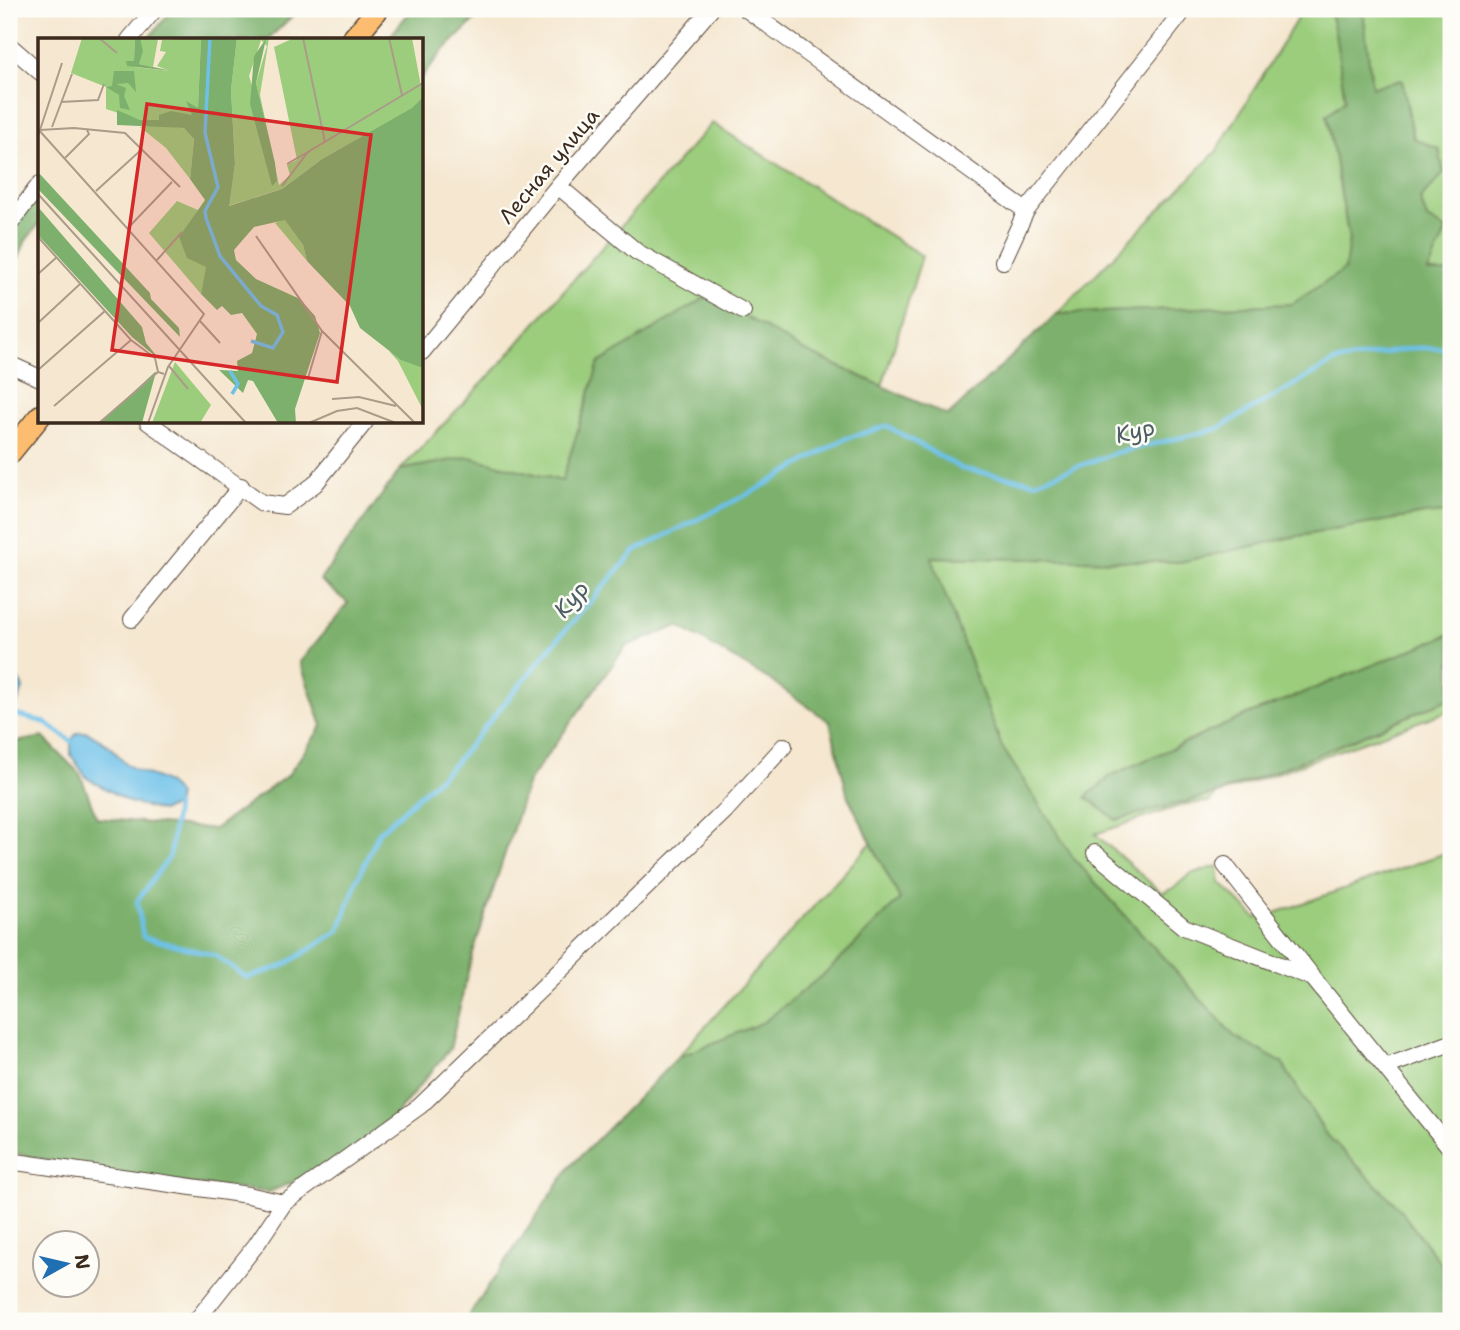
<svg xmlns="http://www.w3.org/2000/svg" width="1460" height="1330" font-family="'Shantell Sans',sans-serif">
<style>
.green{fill:#9bcd7d;stroke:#6b7c4e;stroke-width:2}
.forest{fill:#7cb06c;stroke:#5c6d45;stroke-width:2}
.water{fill:#6dc1e9;stroke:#547684;stroke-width:2}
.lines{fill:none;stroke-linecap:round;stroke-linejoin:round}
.stream{stroke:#6dc1e9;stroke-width:4.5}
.minor-casing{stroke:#574639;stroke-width:18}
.major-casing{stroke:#574639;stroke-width:24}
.minor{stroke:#fff;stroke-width:16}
.major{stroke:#fcbd6f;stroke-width:21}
.labels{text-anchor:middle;stroke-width:5;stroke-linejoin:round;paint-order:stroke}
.street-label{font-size:21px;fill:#3b2a1e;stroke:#fdfcf7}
.water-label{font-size:23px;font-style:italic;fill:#4c5f65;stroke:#fdfcf7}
.inset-river{fill:none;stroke:#6dc1e9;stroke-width:3.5}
.inset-road{fill:none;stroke:#ab9b89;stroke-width:2}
.view{fill:#d62828;fill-opacity:0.15;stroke:#d62828;stroke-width:3.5}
.inset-edge{fill:none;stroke:#3b2a1e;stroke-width:3.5}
</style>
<rect width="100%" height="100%" fill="#fdfcf7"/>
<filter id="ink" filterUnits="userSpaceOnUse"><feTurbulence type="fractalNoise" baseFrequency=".0143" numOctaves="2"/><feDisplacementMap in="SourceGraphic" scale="14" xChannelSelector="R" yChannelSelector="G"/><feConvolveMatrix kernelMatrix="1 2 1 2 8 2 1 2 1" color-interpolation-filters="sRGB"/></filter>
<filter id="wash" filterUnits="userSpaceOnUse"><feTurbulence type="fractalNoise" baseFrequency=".00686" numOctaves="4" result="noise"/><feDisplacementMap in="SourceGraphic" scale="28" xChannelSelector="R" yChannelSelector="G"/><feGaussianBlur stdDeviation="1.57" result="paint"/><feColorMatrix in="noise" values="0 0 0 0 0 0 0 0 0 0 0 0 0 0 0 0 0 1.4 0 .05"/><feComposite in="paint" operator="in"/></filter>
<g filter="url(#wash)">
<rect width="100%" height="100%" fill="#f5e7d0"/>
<path class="green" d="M1303 9H1329L1335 32 1345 100 1327 115 1349 239 1345 270 1292 304 1057 314 1216 152Z
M1363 9H1451V272H1428L1427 219 1420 199 1444 173 1414 138 1402 80 1372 88Z
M712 123 922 256 882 386 803 350 599 363 562 481 469 457 400 470 498 367 560 295Z
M1451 513V634L1245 716 1112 775 1086 797 1116 820 1218 793 1326 751 1451 698V710L1216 795 1209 802 1186 804 1095 834 1162 893 1174 888 1190 874 1218 866 1220 883 1256 918 1278 912 1451 851V1277L1397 1206 1325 1133 1282 1063 1234 1036 1074 859 1002 747 931 557 1180 562 1293 537 1424 514Z
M871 843 900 899 830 970 764 1022 677 1058Z"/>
<path class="forest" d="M173 9H300L267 40H147Z
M412 9H486L443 51 422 77V40H387Z
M1329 9H1363L1372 87 1402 80 1413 138 1439 149 1444 173 1420 199 1427 219 1447 230 1428 272H1451V513L1424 514 1293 537 1180 562 931 557 1002 747 1074 859 1234 1036 1282 1063 1325 1133 1397 1206 1451 1277V1321H465L570 1167 677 1058 764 1022 830 969 900 899 848 797 830 722 770 680 679 626 626 646 528 782 471 959 450 1049 365 1152 269 1192 130 1178 9 1152V743L43 737 80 774 97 818 214 829 288 775 322 726 300 662 348 603 320 580 400 470 469 457 562 481 599 363 709 295 803 350 948 416 1057 314 1292 304 1345 269 1349 239 1327 115 1345 100 1335 32Z
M40 191V223L26 240 18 259 9 267V230Z
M1451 634V698L1326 751 1218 793 1116 820 1086 797 1112 775 1245 716Z"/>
<path class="water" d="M9 673 16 675 23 688 9 725Z
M87 732C94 737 103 741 110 747 116 752 120 759 126 764 145 778 163 773 178 795L176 806 161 811 129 802 87 778 71 755V741L77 733Z"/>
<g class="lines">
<path class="stream" d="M9 713 44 722 74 743
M172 803 176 806 170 856 137 901 143 937 214 955 247 978 283 966 339 931 357 881 379 832 454 764 562 634 635 551 758 489 844 439 887 426 962 469 1035 482 1115 453 1217 429 1334 362 1414 348H1451"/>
</g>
</g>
<g filter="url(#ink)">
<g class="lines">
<defs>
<path id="minor" d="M746 9 1026 211
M129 40 155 9
M9 45 40 72
M558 186 637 252 743 311
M9 225 40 184
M1003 261 1026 211 1185 9
M422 352 558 186 711 9
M9 364 40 378
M148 422 262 503 285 506 315 484 365 422
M132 619 241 486
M1095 853 1184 927 1313 978 1451 1149
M1225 865 1312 976
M1385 1067 1451 1043
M9 1161 248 1195 284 1203
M196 1321 256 1245 284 1203 420 1106 725 811 784 746"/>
<path id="major" d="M352 40 378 9
M9 454 40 416"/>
</defs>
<use href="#minor" class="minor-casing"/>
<use href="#major" class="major-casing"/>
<use href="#minor" class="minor"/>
<use href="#major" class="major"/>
</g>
</g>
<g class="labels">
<g class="street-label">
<text transform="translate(549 166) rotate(-50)" y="7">Лесная улица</text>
</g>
<g class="water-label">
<text transform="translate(1135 431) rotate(-14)" y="8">Кур</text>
<text transform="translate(571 599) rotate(-50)" y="8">Кур</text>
</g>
</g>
<g transform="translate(38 38)">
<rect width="385" height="385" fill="#f5e7d0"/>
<path d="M44 0H97L96 29 132 33 119 28 128 14 122 13 124 2 163 0 160 71 154 77H131L121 82H102L68 71V49L33 35ZM102 0 120 1 115 29 101 26ZM199 0H231L222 57 241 147 252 137 249 127 259 122 236 9 256 0H374L385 59 375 70 284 121 244 151 190 168 197 126 193 52ZM223 2 229 8 218 45 232 106 211 38ZM123 87 151 91 156 101 152 141 128 110 102 89ZM139 163 160 172 152 185 169 229 163 256 111 195ZM247 181 265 207 269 223 237 185ZM351 313 385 330V372L360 323ZM137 324 173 367 162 385H114Z" fill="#9bcd7d" fill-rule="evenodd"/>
<path d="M97 0H102L105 13 101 26 134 33 89 28 88 23H96ZM163 0H199L193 52 197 126 191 168 244 151 284 121 374 70 385 59V330L363 322 322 290 312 268 269 223 265 207 247 182 216 189 196 212 198 222 218 241 262 261 277 278 282 295 257 371 258 385H240L215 343 210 342 205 355 181 332 200 333 199 323 214 315 219 296 204 275 193 277 184 268 179 272 163 256 168 229 149 220 141 199 167 162 152 141 156 101 146 90 79 87V72L102 82H121V77L133 73 154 77 148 63 160 70ZM228 1 218 45 237 125 239 143 234 148 212 66 216 18ZM76 33H96L98 54 90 45 78 46 88 50 86 58 92 72 82 70 81 57 68 49 74 48ZM0 134 112 255 113 261 141 290 142 299 0 151ZM0 169 104 289 108 305 122 322 94 299 0 197ZM118 334 104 385H62L117 334Z" fill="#7cb06c"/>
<path class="inset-river" d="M172 0 167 95 180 149 167 173 168 180 182 218 223 268 239 277 245 294 235 310 213 303M192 333 200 346 194 356"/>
<path class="inset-road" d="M61 0 79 15M265 0 287 104M351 0 364 57M23 64 60 62 66 46M14 89 34 36M0 91 166 276 130 329 110 385M2 92 36 90 87 95 142 149M0 98 24 25M27 120 51 96 49 92M249 126 268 115M244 148 270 114 385 45M58 153 103 112M0 156 208 385M90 190 134 144M218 198 284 293 377 385M0 199 67 273M119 222 144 194M0 236 19 219M162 283 182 305M0 285 42 246M131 328 150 351M0 332 67 273 93 302M270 340 284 293M294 361 321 359 358 368M16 368 93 302 117 320 120 334 126 336M61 385 120 334M271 385 299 373 319 370 358 385"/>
<path class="view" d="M109 66 333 97 299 344 74 312Z"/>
<rect width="385" height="385" class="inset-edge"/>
</g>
<rect width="1460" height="1330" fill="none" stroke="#fdfcf7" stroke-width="35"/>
<g transform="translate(66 1264) rotate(82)"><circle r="33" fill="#fdfcf7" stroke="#afa8a0" stroke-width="2"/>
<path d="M0-5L12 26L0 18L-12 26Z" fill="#1f6fb2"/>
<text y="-10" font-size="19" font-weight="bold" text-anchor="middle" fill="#3b2a1e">N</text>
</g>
</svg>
